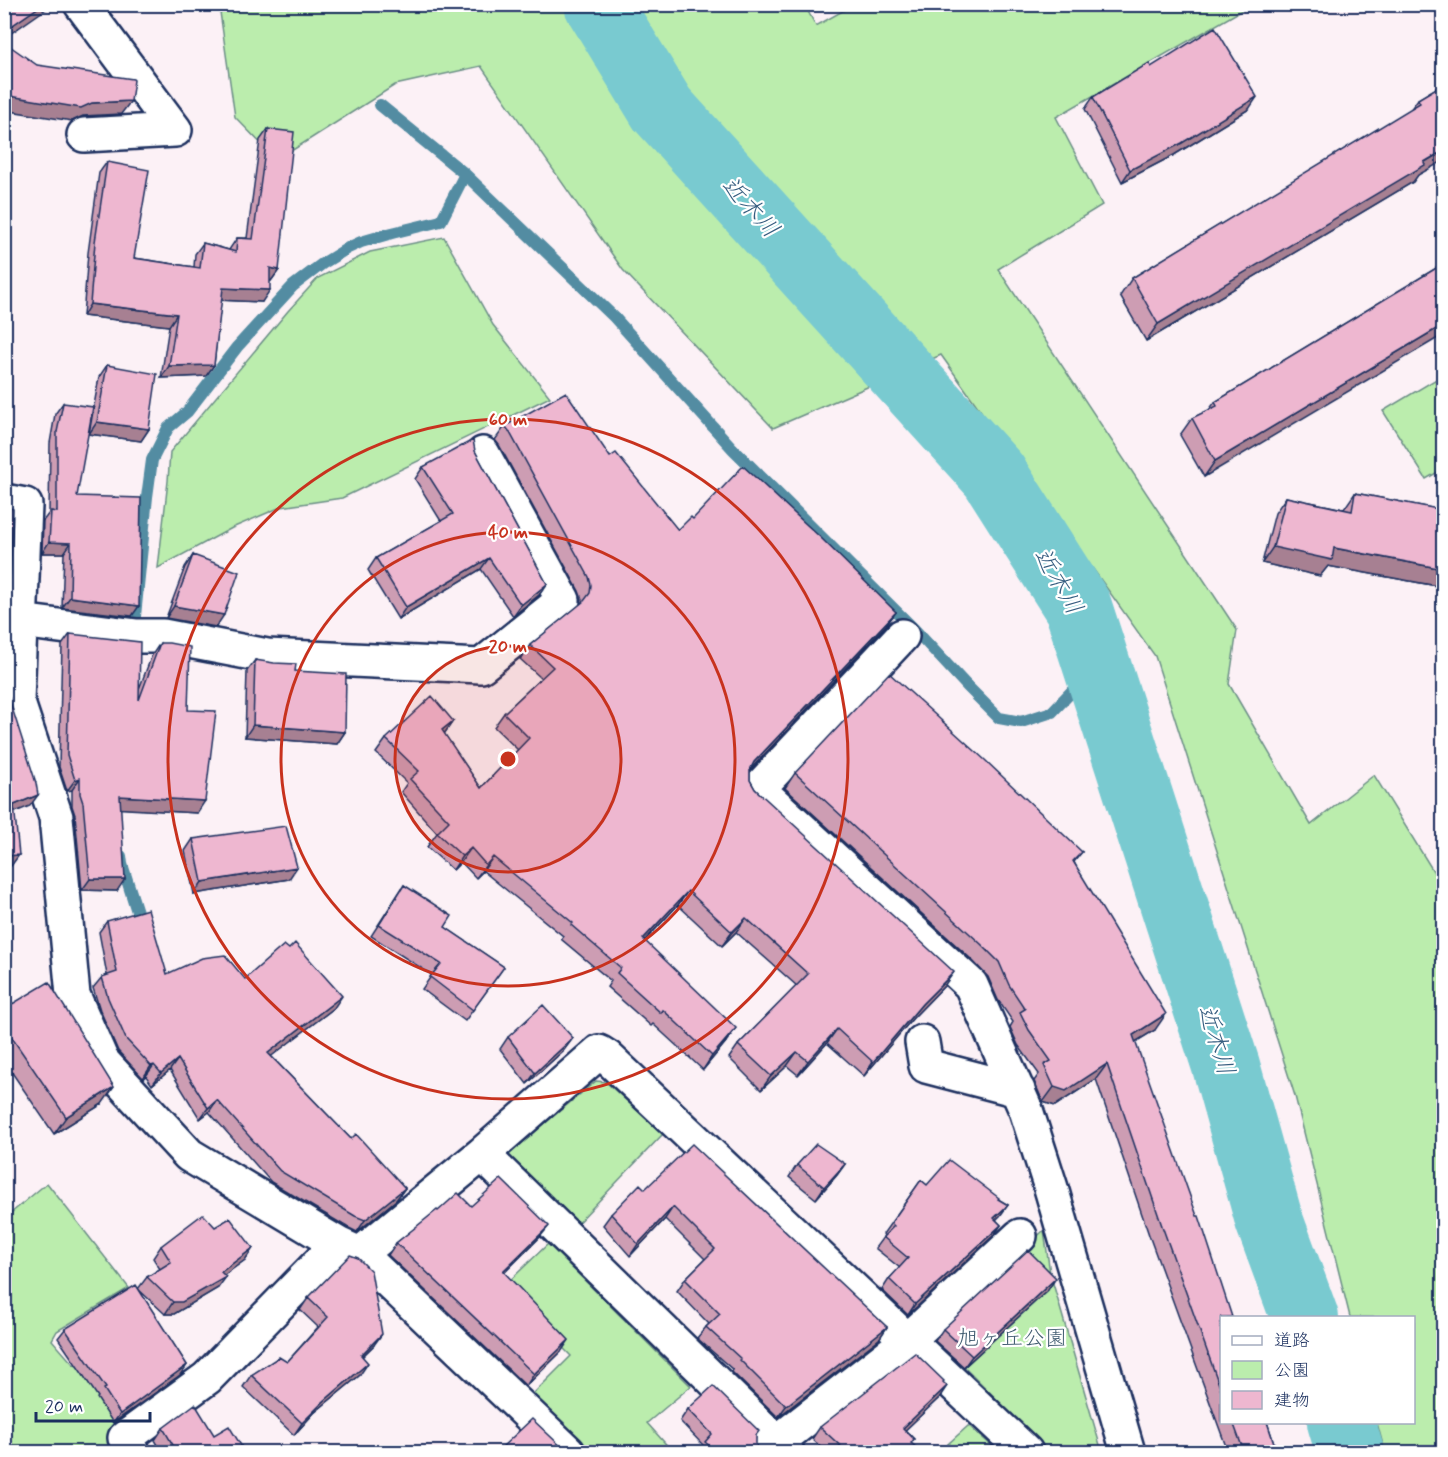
<svg xmlns="http://www.w3.org/2000/svg" width="1448" height="1457" font-family="Mynerve,'Klee One',sans-serif">
<style>
.green{fill:#bbedad;stroke:#6b8e86;stroke-width:1.5}
.lines{fill:none;stroke-linecap:round;stroke-linejoin:round}
.stream{stroke:#538ca2;stroke-width:12}
.river{stroke:#79cad0;stroke-width:68}
.street-casing{stroke:#1b2f5e;stroke-width:38}
.street{stroke:#fff;stroke-width:33}
.wall{fill:#cd9db3;stroke:#1b2f5e;stroke-width:1.5}
.shaded-wall{fill:#a78092;stroke:#1b2f5e;stroke-width:1.5}
.building{fill:#eeb7d0;stroke:#1b2f5e;stroke-width:1.5}
.ring{fill:none;stroke:#c8321e;stroke-width:3}
.labels{text-anchor:middle;stroke-width:4.5;stroke-linejoin:round;paint-order:stroke}
.park-label{font-size:22px;fill:#435e72;stroke:#fff}
.water-label{font-size:24px;font-style:italic;fill:#375e80;stroke:#fff}
.centre{fill:#c8321e;stroke:#fff;stroke-width:3}
.ring-label{font-size:18px;text-anchor:middle;font-weight:bold;fill:#c8321e;stroke:#fff;stroke-width:4.5;stroke-linejoin:round;paint-order:stroke}
</style>
<rect width="100%" height="100%" fill="#fcf1f6"/>
<filter id="ink" filterUnits="userSpaceOnUse"><feTurbulence type="fractalNoise" baseFrequency=".0167" numOctaves="2"/><feDisplacementMap in="SourceGraphic" scale="12" xChannelSelector="R" yChannelSelector="G"/><feConvolveMatrix kernelMatrix="1 2 1 2 8 2 1 2 1" color-interpolation-filters="sRGB"/></filter>
<g filter="url(#ink)">
<path class="green" d="M804 4 816 26 855 4 1251 5 1056 117 1102 205 998 269 1237 630 1229 684 1311 825 1374 775 1443 887V1452H1385L1377 1423 1414 1422V1318L1350 1317 1295 1096 1155 656 941 355 773 428 623 270 481 66 395 85 277 160 235 117 219 5Z
M444 237 493 325 550 397 342 498 281 507 232 528 158 568 168 481 170 452 288 311 318 278 370 252Z
M1443 375V469L1426 479 1383 411Z
M596 1081 606 1082 663 1134 571 1230 509 1165V1153Z
M47 1183 129 1288 57 1331 52 1340 73 1364 101 1380 133 1422 108 1433 120 1452H5V1218Z
M1044 1230 1050 1273 1102 1452H1049L934 1336Z
M548 1244 691 1386 647 1423 673 1452H580L526 1401 571 1356 503 1287Z
M968 1426H969L999 1452H939Z"/>
<g class="lines">
<path class="stream" d="M380 105 465 174 614 317 733 449 915 630 967 686 999 718 1021 722 1052 712 1073 690 1095 659
M133 636 147 497 152 460 168 428 187 412 237 347 293 286 322 264 348 248 361 242 392 233 441 221 465 174
M121 856 122 864 138 915"/>
<path class="river" d="M598 4 662 109 994 475 1078 607 1226 1066 1269 1220 1305 1318
M1341 1422 1350 1452"/>
<defs>
<path id="street" d="M81 4 175 130 84 135
M4 501 25 505 17 700 56 817 73 995 102 1061 189 1155 338 1244 360 1254 568 1452
M20 621 137 636H163L267 656 481 666 563 600 483 454
M902 636 758 789 971 985 1026 1110 1051 1188 1128 1452
M922 1042 926 1066 1018 1090
M482 1154 599 1052 607 1057 1026 1452
M360 1254 482 1154 787 1452
M133 1452 125 1438 207 1378 338 1244
M766 1452 777 1442 907 1341 1020 1236"/>
</defs>
<use href="#street" class="street-casing"/>
<use href="#street" class="street"/>
</g>
<path class="wall" d="M1151 67 1249 109 1174 155 1122 182 1085 109 1093 97Z
M1443 84 1418 175 1413 182 1146 341 1120 296 1132 278 1410 110 1418 99Z
M268 129 279 270 271 281H270L262 302 221 300 214 365 206 376 161 378 169 326 83 316 88 253 99 173 107 162 134 258 194 267 195 254 203 243 229 250 237 238H247L260 140Z
M1443 264 1204 477 1180 435 1192 418 1209 410 1215 402Z
M107 365 149 429 141 441 89 434 99 377Z
M63 403 77 496 132 616 62 608 64 553H42L43 521 49 513 50 443 55 414Z
M505 426 610 457 678 530 693 519 896 612 886 625 750 771V780L755 789 944 986 913 1018 864 1076 827 1043 798 1075 787 1066 761 1090 729 1058 738 1045 797 986 736 932 722 946 678 905 645 941 726 1042 703 1070 653 1024 651 1026 607 987 611 981 561 939 563 936 483 871 476 878 461 862 453 870 427 847 437 833 401 792 407 783 376 753 386 739 453 721 444 734 481 788 518 750 494 727 504 713 541 678 520 659 530 645 581 604 582 599 579 591 499 445 495 440Z
M475 451 547 584 539 595 513 616 481 569 398 619 368 570 376 558 441 521 415 479 423 467Z
M1355 493 1443 510V587L1328 566 1320 576 1262 563 1275 513 1286 497 1344 509Z
M193 555 216 627 166 618 185 567Z
M70 634 139 689 152 655 160 643 188 710 197 813 120 808 117 891 82 890 75 815 72 806V790L67 791 59 767 62 645Z
M255 660 295 671 345 732 337 744 245 737 247 671Z
M795 773 1082 852 1074 862 1155 1030 1135 1042 1221 1317V1422H1267L1277 1452H1228L1150 1238 1096 1079 1055 1106 1043 1102 1034 1081 1039 1074 1018 1045 1010 1027 1013 1022 998 1000 988 977 971 959 785 788Z
M193 839 289 879 194 894 185 851Z
M404 885 445 927 504 967 465 1021 422 989 432 975 371 936Z
M107 921 167 974 245 979 334 1008 271 1056 351 1139 405 1188 396 1200 357 1232 347 1227 271 1182 209 1112 200 1119 170 1070 152 1085 146 1076 143 1078 118 1051 100 1010 93 988 102 977 107 975 99 932Z
M4 1009 102 1104 54 1134 4 1061Z
M508 1037 573 1038 564 1050 527 1084 500 1049Z
M845 1164 837 1175 816 1199 789 1177 797 1165Z
M921 1180 927 1185 998 1199 1008 1205 996 1220 1001 1225 993 1236 908 1315 882 1290 889 1279 900 1268 875 1248 884 1236 883 1234Z
M645 1189 887 1327 879 1339 778 1417 732 1372 733 1370 697 1338 706 1327 709 1324 677 1291 685 1279 705 1259 665 1219 630 1256 603 1225 611 1214Z
M471 1206 540 1237 504 1273 561 1352 526 1386 388 1255 396 1243 438 1211Z
M215 1227 253 1248 245 1260 224 1275 218 1288 174 1314H165L138 1289 187 1365 180 1375 113 1423 97 1398 98 1397 58 1338 65 1329 138 1289 147 1277 160 1269 153 1258 161 1246Z
M1048 1290 964 1367 935 1341 943 1329Z
M308 1298 374 1345 362 1357 360 1375 314 1413 294 1435 243 1387 251 1375 287 1362 318 1327 300 1310Z
M943 1383 939 1398 905 1430 914 1439 911 1443 912 1452H826L812 1439 820 1427Z
M688 1409 756 1435 754 1452H698L703 1445 680 1421Z
M163 1428 214 1435 245 1452H162L155 1440Z
M501 1448 567 1452H498Z"/>
<path class="shaded-wall" d="M43 4H53L4 38V31Z
M4 95 92 103 131 101 121 114 83 116 72 121 4 110Z
M1257 97 1249 109 1174 155 1122 182 1130 170Z
M1443 151V161L1418 175 1413 182 1146 341 1158 324Z
M270 268 279 270 271 281 262 280Z
M223 288 270 290 262 302 215 300Z
M90 304 177 314 169 326 83 316Z
M1443 325V335L1204 477 1215 461Z
M214 365 206 376 161 378 169 366Z
M97 422 149 429 141 441 89 434Z
M49 542 71 543 64 553H42Z
M1273 547 1334 548 1443 569V587L1328 566 1320 576 1262 563Z
M489 558 481 569 398 619 406 607Z
M547 584 539 595 513 616 521 605Z
M70 597 139 606 132 616 62 608Z
M174 606 224 615 216 627 166 618Z
M896 612 886 625 744 776 754 762Z
M453 721 444 734 442 730Z
M253 725 345 732 337 744 245 737Z
M80 778 72 790 67 791 75 780Z
M38 795 30 806 6 816 14 805Z
M120 796 205 801 197 813 111 808Z
M471 848 461 862 453 870 462 856Z
M19 855 11 866 4 867V856Z
M493 857 483 871 476 878 486 865Z
M297 867 289 879 194 894 202 882Z
M90 879H125L117 891 82 890Z
M688 891 678 905 633 953 643 939Z
M746 918 736 932 722 946 732 932Z
M954 972 944 986 913 1018 864 1076 873 1062 922 1004Z
M342 996 334 1008 260 1065 268 1053Z
M1166 1014 1155 1030 1122 1050 1133 1035Z
M736 1028 726 1042 703 1070 712 1056Z
M837 1029 827 1043 798 1075 808 1061Z
M573 1038 564 1050 527 1084 535 1073Z
M797 1052 787 1066 761 1090 771 1076Z
M178 1059 170 1070 152 1085 161 1073Z
M1107 1064 1096 1079 1055 1106 1043 1102 1054 1087Z
M154 1065 146 1076 143 1078 151 1066Z
M114 1087 102 1104 54 1134 66 1117Z
M217 1100 209 1112 200 1119 208 1108Z
M845 1164 837 1175 816 1199 824 1187Z
M405 1188 396 1200 357 1232 365 1220Z
M1008 1205 1000 1216 986 1229 994 1218Z
M673 1207 665 1219 630 1256 638 1244Z
M1001 1225 993 1236 908 1315 915 1304Z
M549 1226 540 1237 494 1283 503 1271Z
M253 1248 245 1260 212 1284 221 1272Z
M226 1277 218 1288 174 1314H165L173 1302Z
M1056 1278 1048 1290 964 1367 972 1356Z
M887 1327 879 1339 778 1417 786 1406Z
M382 1334 374 1345 352 1366 361 1355Z
M569 1340 561 1352 526 1386 534 1374Z
M368 1363 360 1375 314 1413 294 1435 302 1423 323 1402Z
M187 1365 180 1375 113 1423 120 1414Z
M947 1386 939 1398 895 1440 903 1428Z"/>
<path class="building" d="M4 4H43L4 31Z
M1215 27 1257 97 1182 143 1130 170 1093 97 1149 63 1151 67Z
M4 42 37 65 133 79 134 80 131 101 92 103 81 108 4 95Z
M1443 84V151L1424 162 1425 165 1158 324 1132 278 1420 103 1418 99Z
M268 129 294 132 279 270 270 268V290L223 288 214 365 169 366 177 314 90 304 95 242 107 162 149 170 134 258 200 268 203 243 236 252 237 238 253 239Z
M1443 264V325L1215 461 1192 418 1217 406 1215 402Z
M107 365 157 374 149 429 97 422Z
M566 392 610 457 616 453 678 530 691 517 693 519 743 466 820 537 896 612 754 762 750 770V780L755 789 954 972 922 1004 873 1062 837 1029 808 1061 797 1052 771 1076 738 1045 808 974 746 918 732 932 688 891 643 939 736 1028 712 1056 663 1010 661 1013 617 973 621 968 571 925 573 923 493 857 486 865 471 848 462 856 437 833 449 821 410 779 419 771 386 739 432 696 453 721 442 730 481 788 529 738 504 713 553 667 530 645 584 601 590 593 591 585 589 577 509 431 505 426Z
M63 403 93 407 77 496 141 498 139 606 70 597 71 543 49 542 51 511 57 512V432Z
M473 440 475 451 547 584 521 605 489 558 406 607 376 558 453 514 423 467Z
M1355 493 1443 510V569L1334 548 1332 560 1273 547 1286 497 1352 511Z
M4 506 13 509 6 689 36 783 38 795 14 805 19 855 4 856Z
M193 555 239 572 224 615 174 606Z
M70 634 140 642 139 700 160 643H169L190 647 188 710 216 711 205 801 120 796 125 879H90L83 803 80 794V778L75 780 67 755Z
M255 660 274 663 296 664 295 671 346 674 345 732 253 725Z
M889 673 985 760 1082 852 1073 861 1166 1014 1133 1035 1197 1216H1199L1232 1317H1221V1390L1161 1223 1107 1064 1066 1091 1054 1087 1044 1065 1051 1061 1029 1030 1020 1012 1025 1009 1009 985 999 962 981 944 795 773Z
M286 826 297 867 202 882 193 839Z
M404 885 452 916 445 927 504 967 473 1010 430 977 441 964 379 925Z
M148 909 167 974 202 958 225 955 245 979 284 945 289 949 295 943 342 996 268 1053 351 1139 356 1134 405 1188 365 1220 355 1216 280 1171 217 1100 208 1108 178 1059 161 1073 154 1065 151 1066 126 1039 108 998 102 977 117 972 107 921Z
M49 982 114 1087 66 1117 4 1026V1009Z
M543 1005 573 1038 535 1073 508 1037Z
M692 1144 887 1327 786 1406 740 1360 741 1359 706 1327 720 1314 685 1279 715 1249 673 1207 638 1244 611 1214 640 1184 645 1189Z
M816 1144 845 1164 824 1187 797 1165Z
M949 1160 999 1198 998 1199 1008 1205 994 1218 1001 1225 915 1304 889 1279 908 1258 883 1237 894 1226 891 1223 921 1180 927 1185Z
M501 1179 549 1226 503 1271 569 1340 534 1374 396 1243 437 1210 438 1211 458 1193 471 1206Z
M203 1214 215 1227 230 1218 253 1248 221 1272 226 1277 182 1302H173L147 1277 171 1262 161 1246Z
M1028 1250 1056 1278 972 1356 943 1329Z
M350 1255 358 1258 371 1271 382 1334 361 1355 368 1363 323 1402 302 1423 251 1375 279 1357 287 1362 328 1317 308 1298Z
M136 1285 187 1365 120 1414 104 1389 106 1388 65 1329Z
M915 1353 944 1381 943 1382 947 1386 903 1428 914 1439 911 1443 916 1447 910 1452H847L820 1427Z
M713 1386 759 1431 756 1435V1444L758 1448 753 1452H717L705 1442 712 1434 688 1409Z
M195 1404 214 1435 229 1426 245 1452H177L163 1428Z
M532 1419 567 1452H503L504 1451 501 1448Z
M1233 1422H1267L1277 1452H1244Z"/>
</g>
<circle cx="508" cy="759" r="113" fill="#c8321e" fill-opacity=".12"/>
<g class="ring">
<circle cx="508" cy="759" r="113"/>
<circle cx="508" cy="759" r="227"/>
<circle cx="508" cy="759" r="340"/>
</g>
<g class="labels">
<g class="park-label">
<text x="1012" y="1345">旭ヶ丘公園</text>
</g>
<g class="water-label">
<text transform="translate(751 207) rotate(48)" y="8">近木川</text>
<text transform="translate(1059 581) rotate(60)" y="8">近木川</text>
<text transform="translate(1217 1040) rotate(73)" y="8">近木川</text>
</g>
</g>
<circle cx="508" cy="759" r="9" class="centre"/>
<g class="ring-label">
<text x="508" y="425">60 m</text>
<text x="508" y="538">40 m</text>
<text x="508" y="652">20 m</text>
</g>
<rect width="1448" height="1457" fill="none" stroke="#fff" stroke-width="24"/>
<rect x="12" y="12" width="1424" height="1433" fill="none" stroke="#1b2f5e" stroke-width="2" filter="url(#ink)"/>
<rect x="1220" y="1316" width="195" height="108" fill="#ffffff" stroke="#a4acbf" stroke-width="1.5"/>
<rect x="1232" y="1336" width="30" height="9" fill="#ffffff" stroke="#a4acbf" stroke-width="1.5"/>
<text x="1274" y="1346" font-size="18" fill="#1b2f5e">道路</text>
<rect x="1232" y="1361" width="30" height="18" fill="#bbedad" stroke="#a4acbf" stroke-width="1.5"/>
<text x="1274" y="1376" font-size="18" fill="#1b2f5e">公園</text>
<rect x="1232" y="1391" width="30" height="18" fill="#eeb7d0" stroke="#a4acbf" stroke-width="1.5"/>
<text x="1274" y="1406" font-size="18" fill="#1b2f5e">建物</text>
<path d="M36 1412v9h114v-9" fill="none" stroke="#1b2f5e" stroke-width="3"/>
<text x="45" y="1412" font-size="18" fill="#1b2f5e" stroke="#ffffff" stroke-width="4.5" paint-order="stroke">20 m</text>
</svg>
